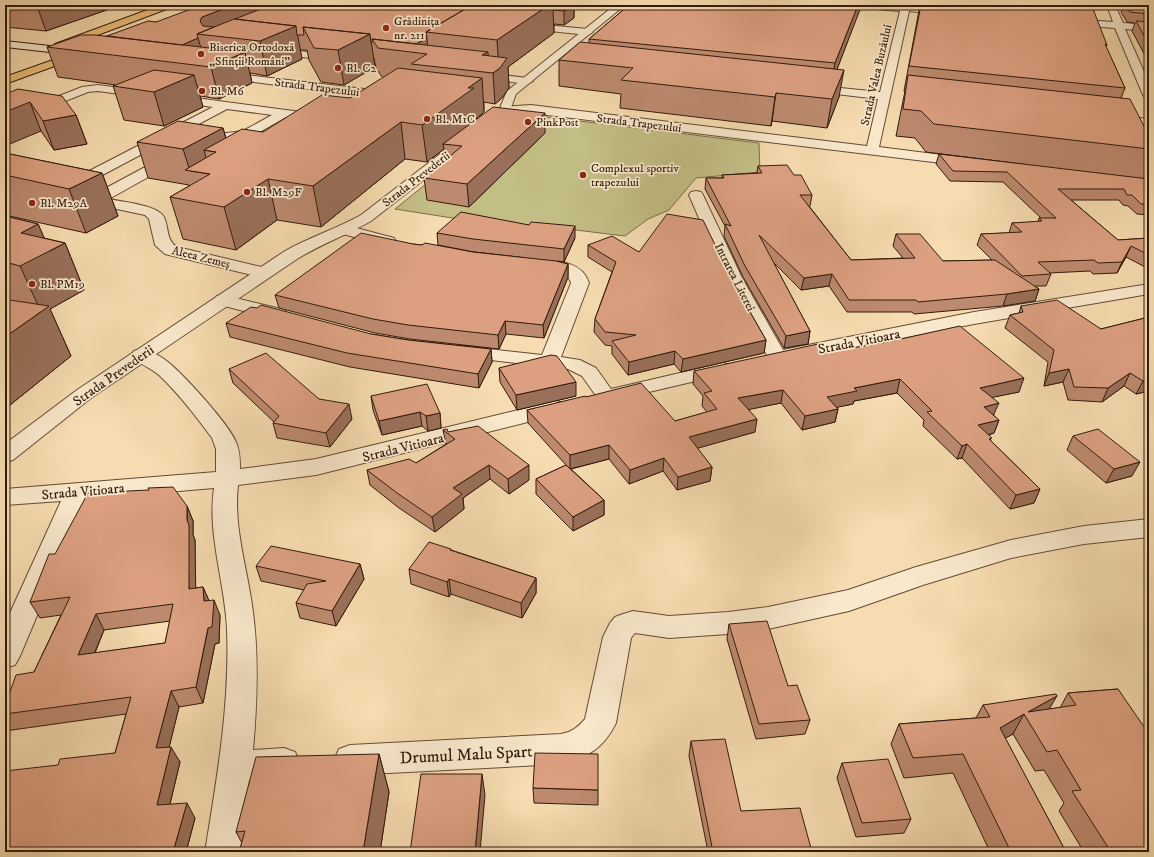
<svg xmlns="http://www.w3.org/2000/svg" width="1154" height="857" font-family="'IM FELL DW Pica',serif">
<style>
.green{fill:#c3be86;stroke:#7a6c49}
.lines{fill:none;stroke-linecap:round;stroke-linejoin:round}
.minor-casing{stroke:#634b35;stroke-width:2}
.tertiary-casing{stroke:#634b35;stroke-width:2}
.secondary-casing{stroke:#321b0c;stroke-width:2}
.primary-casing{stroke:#321b0c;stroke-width:2}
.minor{fill:#f9e8cc;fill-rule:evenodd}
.tertiary{fill:#f9e8cc;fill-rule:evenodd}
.secondary{fill:#f9e8cc;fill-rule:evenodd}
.primary{fill:#ebbe78;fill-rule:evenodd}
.wall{fill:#bd8a6f;stroke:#321b0c;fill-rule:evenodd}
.shaded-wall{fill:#9a705a;stroke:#321b0c}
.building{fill:#dca081;stroke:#321b0c;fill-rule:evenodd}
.poi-dot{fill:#8f2418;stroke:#f9e8cc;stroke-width:1.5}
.labels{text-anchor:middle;stroke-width:3.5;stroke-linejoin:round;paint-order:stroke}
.far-poi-label{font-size:12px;fill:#321b0c;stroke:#f9e8cc;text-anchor:start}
.far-street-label{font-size:12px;fill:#321b0c;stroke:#f9e8cc}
.street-label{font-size:14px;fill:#321b0c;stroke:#f9e8cc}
.near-street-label{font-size:17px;fill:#321b0c;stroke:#f9e8cc}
</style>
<rect width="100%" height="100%" fill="#f6dcb0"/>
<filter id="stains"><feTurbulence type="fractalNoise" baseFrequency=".005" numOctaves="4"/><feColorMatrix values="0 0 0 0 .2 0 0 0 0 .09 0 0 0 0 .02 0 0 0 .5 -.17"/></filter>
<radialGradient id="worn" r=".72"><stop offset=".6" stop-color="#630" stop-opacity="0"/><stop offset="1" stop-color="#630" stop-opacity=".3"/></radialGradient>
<path class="green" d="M514 113 759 143 760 172 696 178 669 210 648 219 625 236 543 226 497 225 395 209Z"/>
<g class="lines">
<defs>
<path id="minor" d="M860 5H910L951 10 953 12 948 15 909 11 879 147 966 158 971 159 973 162 971 165 966 166 531 113H501L499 110 501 107 531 105 867 146 878 99 811 91 807 90 805 88 807 86 811 85 880 92 900 11 864 8Z
M1107 5H1115L1123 23 1149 25V31L1125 29 1149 83V98L1145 97 1143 95 1115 28 1070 25 1065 22 1070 19 1113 22Z
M524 23 588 29 593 32 588 35 521 28 519 26 521 24Z
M272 48 405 63 410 66 405 69 268 53 267 51Z
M479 72 527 78 533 81 527 84 475 77 473 75Z
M98 85 324 115 326 118 324 121 320 122 286 117 251 137 211 142 109 199C122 202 158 205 164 217 169 228 166 240 177 247L270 269 273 273 270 277 264 278 165 254 155 245 149 219 145 215 79 201 77 198 79 195 84 194 93 195 203 136 243 131 272 115 227 109 76 189 71 190 66 189 64 186 66 183 213 107 98 91 88 92 5 125V117L82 87Z
M1113 115 1149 119V127L1109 122 1107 119 1109 116Z
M696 191 701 192 703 195 742 278 783 350 974 312 1149 284V294L974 324 790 360 786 359 785 361 778 363 771 361 768 357 725 278 689 195 691 192Z
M345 225 394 238 396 241 394 244 388 246 339 233 337 230 339 227Z
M539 260C558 261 582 261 589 283L561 357 580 360 596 368 611 389 723 363 730 365 733 369 730 373 606 402 599 400 582 376 568 369 455 356 452 352 455 348 462 346 542 355 571 283C567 267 546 272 533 269L531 265 533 261Z
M223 295 285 310 287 314 285 318 278 320 217 304 214 300 217 296Z
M141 349C149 351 157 354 164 359 180 370 229 424 236 442 240 451 240 460 240 469L316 459 556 401 564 403 567 408 564 413 316 475 238 485C233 528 248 570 253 612 259 658 257 705 253 750L284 748 295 752 300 763 295 774 284 778 249 780 241 852H205C217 778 230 704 227 629 225 582 207 535 214 488L86 499 20 656 15 665 5 668V624L61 501 5 505V489L216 472V449L212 438C196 416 178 393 159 375 151 368 137 363 131 355L134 351Z
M1149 519V537L1084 544 1011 558 923 585 849 611 768 629 728 634 669 638 635 633 631 638 616 723C603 749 588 757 561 764L350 775 339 771 334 760 339 749 350 745 561 734C572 732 578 727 585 719L603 637 610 623 615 617 623 614 633 611 669 616 728 612 768 607 848 590 916 567 1011 540 1084 526Z"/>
<path id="tertiary" d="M615 5H625L516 94 509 113 371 221C347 235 321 244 297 259L91 398 13 460 5 462V444L77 390 285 251C310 237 336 229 361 215L500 108 507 91Z
M221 72 390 92 394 94 396 96 394 98 390 100 217 77 215 75 217 73Z"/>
<path id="secondary" d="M5 41 77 49 82 52 77 55 5 47Z"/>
<path id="primary" d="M161 5H173L172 7 63 48 59 49 54 46 55 44Z
M81 50 86 53 85 55 5 84V77Z"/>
</defs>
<use href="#minor" class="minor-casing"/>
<use href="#tertiary" class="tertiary-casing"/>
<use href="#secondary" class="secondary-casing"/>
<use href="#primary" class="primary-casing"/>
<use href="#minor" class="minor"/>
<use href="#tertiary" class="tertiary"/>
<use href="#secondary" class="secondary"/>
<use href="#primary" class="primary"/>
</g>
<path class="wall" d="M5 5H121L46 31 5 27Z
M574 5V18L564 25 554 24V33L508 67 509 88 502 98 495 104 484 102V112L476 119 545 133 469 207 427 200 424 178 445 161 444 149 427 162 405 159 321 227 277 220 236 250 183 239 170 197 189 186V185L148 178 137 142 223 128 226 138 263 132 350 98 383 78 382 77 376 68 374 58H373L375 67 344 85 321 82 309 60 307 50H300L302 59 267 76 250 73 252 83 219 99 200 96 203 107 164 126 124 120 113 86 116 85 58 77 47 47 107 36 156 22Z
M629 5H861L837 69 839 97 827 128 772 121 771 126 620 108 621 94 559 86V60L589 43V39Z
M920 5H1046L1107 45 1106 47 1125 88 1121 98 1149 136V166L1144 178 1149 179V215L1137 214 1128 206 1123 205 1119 200H1071L1118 240 1149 238V269L1126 257 1117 273 1093 274 1090 271 1049 273 1051 274 1046 286H1035L1039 289 1035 301 1003 306 914 314 912 312H847L829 286 801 290 773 262 810 331 808 344 784 348 743 277 724 236 725 226 705 189 706 178H722V175L757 173 758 166 794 175 812 195 810 206H809L851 260 903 258 893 246 896 234 943 261 992 260 977 245 981 234 1009 233 1012 223 1038 222 1039 218H1041L1003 182 950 181 936 164 939 154 1029 165 926 152 915 138 896 136 905 91H904Z
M1124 5H1149V63L1132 31 1135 23 1127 22 1121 12Z
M5 94 76 115 87 144 54 150 41 131Z
M5 153 102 173 118 216 86 233 5 215Z
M5 216 38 224 44 238 65 243 84 290 50 309 71 356 5 409Z
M437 233 575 238 564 262 558 261 568 264V277L544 338 506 334 499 349 410 339 375 333 279 308 275 295 413 244 473 252 526 258 474 252 438 245Z
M588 245 639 252 734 284 766 340 764 353 681 372 674 364 628 375 612 354V346L605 345 594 332 595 319 612 272 588 257Z
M1021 306 1101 329 1149 317V391L1136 394 1124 386 1102 402 1068 400 1063 382 1044 386 1048 362 1005 328 1010 315 1019 313Z
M226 323 371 334 408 340 491 349 492 362 479 388 350 367 230 337Z
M822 353 1019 392 992 397 994 416 999 420 994 433 989 435 991 441 1040 489 1034 503 1010 509 962 458 957 459 923 426 924 420 897 393 854 401 853 404 837 407 838 409 835 422 802 430 781 403 749 409 755 432 697 448 712 467 710 481 677 490 663 471 629 484 609 459 571 469 604 500V515L573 531 536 494V479L566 465 528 423 527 410 586 397 675 421 707 412 702 406 703 396 693 384 694 371Z
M499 368 576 396 517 410 500 382Z
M229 369 319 399 352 419 330 447 277 438 273 423 274 422 233 383Z
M371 396 440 413 441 428 428 431 422 426 382 435 373 410Z
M443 430 529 480 509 494 490 479 463 498 464 509 435 532 399 508 370 485 367 470 416 463 446 444Z
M1073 436 1132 476 1106 483 1067 450Z
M187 506 193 521V535L195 540V588L203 587 209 601 220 615 219 643 215 644 203 703 179 707 169 747 180 762 170 804 195 818 186 852H5L58 765 115 753 126 714 5 731V692H10L34 672 61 615 40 618 30 602 55 554ZM170 621 165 643 95 653 104 630Z
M451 549V550L536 578V593L522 618 451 594 449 597 411 584 409 569Z
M360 564 364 579 336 626 300 618 296 603 304 590 261 581 256 566Z
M729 624 788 686 810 720 805 734 756 739 727 639Z
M1118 689 1149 852H1084L1059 811 1064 803 1044 770 1035 771 1013 734 1005 738 1066 852H990L953 773 904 778 891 744 899 724 976 718 983 705 1049 709 1060 708 1068 693Z
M691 741 741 811 812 852H708L689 756Z
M379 754 389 792 380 852H239L242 843 236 832Z
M842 763 911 819 904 833 856 837 837 778Z
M533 788 598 790V805L534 803Z"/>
<path class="shaded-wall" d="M41 5H121L46 31 37 6Z
M234 5H275L203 35 200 21 202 17Z
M549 5H570L553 10 554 33 508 67 509 88 502 98 495 104 493 73 499 69 497 40Z
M573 5H574V18L564 25V11Z
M858 5H861V7L831 85 835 63Z
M296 26 302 59 267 76 260 41Z
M370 34 375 67 344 85 338 50Z
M198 38 204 58 182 45Z
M427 38 428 53 411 47Z
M245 52 252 83 219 99 211 67Z
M488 52 489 73 482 55Z
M844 70 839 97 827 128 832 99Z
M194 75 203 107 164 126 154 92Z
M482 78 484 112 476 119V124L443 144 444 149 427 162 422 125 468 88Z
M776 93 772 121 771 126 775 97Z
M30 102 41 131 5 146V104Z
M545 113V133L469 207 467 184Z
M76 115 87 144 54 150 43 121Z
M401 122 405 159 321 227 313 186Z
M223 128 232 163 216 152 204 150 211 176 210 174 190 171 183 149Z
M102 173 118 216 86 233 69 189Z
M268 179 277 220 236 250 224 207Z
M38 224 50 251 65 243 84 290 50 309 71 356 5 409V337L41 312 20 266 21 233Z
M575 226V238L564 262V249Z
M1131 246 1126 257 1117 273 1122 262Z
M568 264V277L544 338 543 325Z
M832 274 829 286 801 290 804 278Z
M1039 289 1035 301 1003 306 1007 294Z
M505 321 506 334 499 349 498 335Z
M810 331 808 344 784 348 786 336Z
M766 340 764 353 681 372 683 359Z
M491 349 492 362 479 388 478 374Z
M675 351 674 364 628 375 629 362Z
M1069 369 1063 382 1044 386 1049 373Z
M1130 373 1124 386 1102 402 1108 388Z
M1024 378 1019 392 975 401 980 388Z
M900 379 897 393 854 401 853 404 824 410 827 397 854 388Z
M1149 380V391L1136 394 1143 381Z
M576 382V396L517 410 516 395Z
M783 390 781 403 737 412 738 398Z
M999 403 993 416 984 407Z
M349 404 352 419 330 447 326 433Z
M838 409 835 422 802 430 805 416Z
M420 412 422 426 382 435 379 421Z
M440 413 441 428 428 431 426 416Z
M757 419 755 432 688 451 689 437Z
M999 420 994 433 973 439 978 425Z
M967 444 962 458 957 459 962 446Z
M609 445V459L570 469V455Z
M664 458 663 471 629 484 630 470Z
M1140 462 1132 476 1106 483 1114 469Z
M489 465 490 479 463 498 464 509 435 532 432 517 453 488Z
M529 465V480L509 494 508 479Z
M712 467 710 481 677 490 678 477Z
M1040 489 1034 503 1010 509 1016 495Z
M604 500V515L573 531V517Z
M187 506 193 521V535L195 540 196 605 189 589Z
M360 564 364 579 336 626 332 611Z
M536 578V593L522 618 521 603Z
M449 579 451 594 449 597 447 582Z
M203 587 210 603 204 601Z
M214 600 220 615 219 643 215 644 203 703 196 687Z
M96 614 104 630 87 671 78 655Z
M171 691 179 707 165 764 156 748Z
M1057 696 1045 716 1028 712Z
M1024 714 1013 734 989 747 1000 728Z
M171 747 180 762 166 820 157 805Z
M379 754 389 792 380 852H363Z
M482 774 485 795 480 852H475Z
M187 803 195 818 186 852H173Z"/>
<path class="building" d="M25 5H41L37 6Z
M202 5H234L202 17 200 21 203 26 214 27 197 34 198 38 182 45 107 36 148 21 156 22Z
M271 5H472L426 32 427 38 416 44 372 39V43H371L370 34 303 27 304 35H297L296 26 235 19Z
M472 5H549L497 40 426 32Z
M553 5H573L564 11 553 10Z
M629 5H858L835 63 589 39Z
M921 5H1046L1093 9 1107 45 1105 44 1125 88 909 66Z
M1126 5H1149V14L1130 12Z
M234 19 296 26 260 41 197 34Z
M1136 21 1149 22V45Z
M303 27 370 34 338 50 314 48Z
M81 35H95L245 52 211 67 47 47Z
M372 39 488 52 482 55 507 58 500 68 493 73 411 64 427 54 378 48Z
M580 42 844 70 832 99 776 93 775 97 621 80 633 68 559 60Z
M398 68 482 78 468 88H474L422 125 401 122 313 186 268 179 224 207 170 197 210 174 185 170 216 152 204 150 242 129 263 132 322 95 350 98Z
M154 70 194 75 154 92 113 86Z
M908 75 1130 99 1149 136V149L934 124 921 111 903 109Z
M18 89 62 96 76 115 43 121 30 102 5 112V94Z
M493 107 545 113 467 184 424 178 462 146 443 144Z
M178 121 223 128 183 149 137 142Z
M5 153 102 173 69 189 5 175Z
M939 154 1149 179V204H1141L1132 195H1127L1124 189H1058L1118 240 1149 238V255L1131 246 1122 262 1098 263 1094 260 1038 262 1051 274 1022 276 981 234 1022 232 1012 223 1042 221 1039 218H1056L1007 172 953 171Z
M787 165 794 175H801L812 195H800L851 260 915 258 896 234H920L943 261 995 260 1039 289 1007 294 918 302 916 300H849L832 274 804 278 759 235 810 331 786 336 745 266 725 224 731 226 706 178H724L722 175 762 173 758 166Z
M461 212 529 225 531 222 575 226 564 249 473 239 437 233Z
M667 214 703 220 734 284 766 340 683 359 675 351 629 362 612 341 636 335 605 332 595 319 616 262 588 245 612 236 639 252Z
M5 216 38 224 21 233 65 243 20 266 5 262Z
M361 233 413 244 422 245 425 243 473 252 556 261 568 264 543 325 505 321 498 335 408 325 373 319 275 295Z
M10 300 49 306 5 337V304Z
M1057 300 1101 329 1149 317V380L1143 381 1130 373 1108 388 1074 387 1069 369 1049 373 1054 350 1010 315 1023 312 1021 306Z
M261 305 371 334 408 340 491 349 478 374 347 353 226 323 251 307 257 308Z
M960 326 1024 378 980 388 999 403 984 407 999 420 978 425 992 438 989 439 1040 489 1016 495 967 444 962 446 927 412 932 411 900 379 854 388 857 391 827 397 838 409 805 416 783 390 738 398 757 419 689 437 712 467 678 477 664 458 630 470 609 445 570 455 527 410 585 396 586 397 641 383 675 421 717 409 704 393 712 391 694 371 818 344 822 353 887 342Z
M266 353 319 399 349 404 326 433 273 423 279 416 229 369Z
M551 355 557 356 576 382 516 395 499 368Z
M427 384 440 413 426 416 420 412 379 421 371 396Z
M478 426 529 465 508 479 489 465 453 488 462 494 432 517 397 493 367 470 409 459 416 463 455 439 443 430 447 429 448 432Z
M1098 429 1140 462 1114 469 1073 436Z
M566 465 604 500 573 517 536 479Z
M173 487 187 506V520L189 525V589L203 587 204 601 214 600 212 627 208 628 196 687 171 691 156 748 171 747 157 805 187 803 173 852H5V771L58 765 60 759 115 753 131 697 5 714V692H10L16 675 34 672 70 597 30 602 49 554H55L88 493 149 490 148 488ZM173 604 165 643 78 655 96 614Z
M429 542 451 549 450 550 536 578 521 603 449 579 447 582 409 569Z
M271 546 360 564 332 611 296 603 307 584 326 581 256 566Z
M767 621 788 686 797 685 810 720 759 724 729 624Z
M1118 689 1149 734V852H1111L1072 791 1081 790 1057 750 1047 752 1024 714 1000 728 1066 852H1011L963 754 913 758 899 724 990 717 983 705 1056 694 1057 696 1028 712 1076 705 1068 693Z
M725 739 741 811 800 808 812 852H713L691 741Z
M535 753 598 754V790L533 788Z
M379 754 363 852H239L245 831 236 832 256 757Z
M888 759 911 819 862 823 842 763Z
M421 774H482L475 852H410Z"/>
<g class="poi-dot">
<circle cx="386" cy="28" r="4"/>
<circle cx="201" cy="54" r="4"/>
<circle cx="338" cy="68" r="4"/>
<circle cx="202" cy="91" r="4"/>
<circle cx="427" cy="119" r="4"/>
<circle cx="528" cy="122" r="4"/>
<circle cx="583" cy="175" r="4"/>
<circle cx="247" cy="192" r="4"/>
<circle cx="32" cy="203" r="4"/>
<circle cx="32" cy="284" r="4"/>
</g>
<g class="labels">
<g class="far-poi-label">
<text x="394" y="25">Grădinița<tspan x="394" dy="14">nr. 211</tspan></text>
<text x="209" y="51">Biserica Ortodoxă<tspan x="209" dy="14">„Sfinții Români”</tspan></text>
<text x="346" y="72">Bl. C2</text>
<text x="210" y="95">Bl. M6</text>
<text x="435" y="123">Bl. M1C</text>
<text x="536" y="126">PinkPost</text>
<text x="591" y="172">Complexul sportiv<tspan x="591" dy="14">trapezului</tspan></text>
<text x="255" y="196">Bl. M29F</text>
<text x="40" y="207">Bl. M29A</text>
<text x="40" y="288">Bl. PM19</text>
</g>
<g class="far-street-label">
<text transform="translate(876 75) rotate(-77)" y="4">Strada Valea Buzăului</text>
<text transform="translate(317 87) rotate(7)" y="4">Strada Trapezului</text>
<text transform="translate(639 123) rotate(7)" y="4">Strada Trapezului</text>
<text transform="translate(416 179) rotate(-38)" y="4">Strada Prevederii</text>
<text transform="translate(201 257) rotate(14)" y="4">Aleea Zemeș</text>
<text transform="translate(735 277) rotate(63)" y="4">Intrarea Literei</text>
</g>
<g class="street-label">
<text transform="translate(859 341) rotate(-11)" y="5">Strada Vitioara</text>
<text transform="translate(113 375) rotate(-35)" y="5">Strada Prevederii</text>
<text transform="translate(403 447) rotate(-14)" y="5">Strada Vitioara</text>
<text transform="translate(83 491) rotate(-5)" y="5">Strada Vitioara</text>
</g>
<g class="near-street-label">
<text transform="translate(466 754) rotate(-3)" y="6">Drumul Malu Spart</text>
</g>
</g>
<rect width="1154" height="857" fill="none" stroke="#f6dcb0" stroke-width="20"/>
<rect x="6" y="6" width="1142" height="845" fill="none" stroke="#321b0c" stroke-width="2"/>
<rect x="10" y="10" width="1134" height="837" fill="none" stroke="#321b0c"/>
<rect width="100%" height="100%" filter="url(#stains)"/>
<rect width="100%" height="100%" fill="url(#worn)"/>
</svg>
